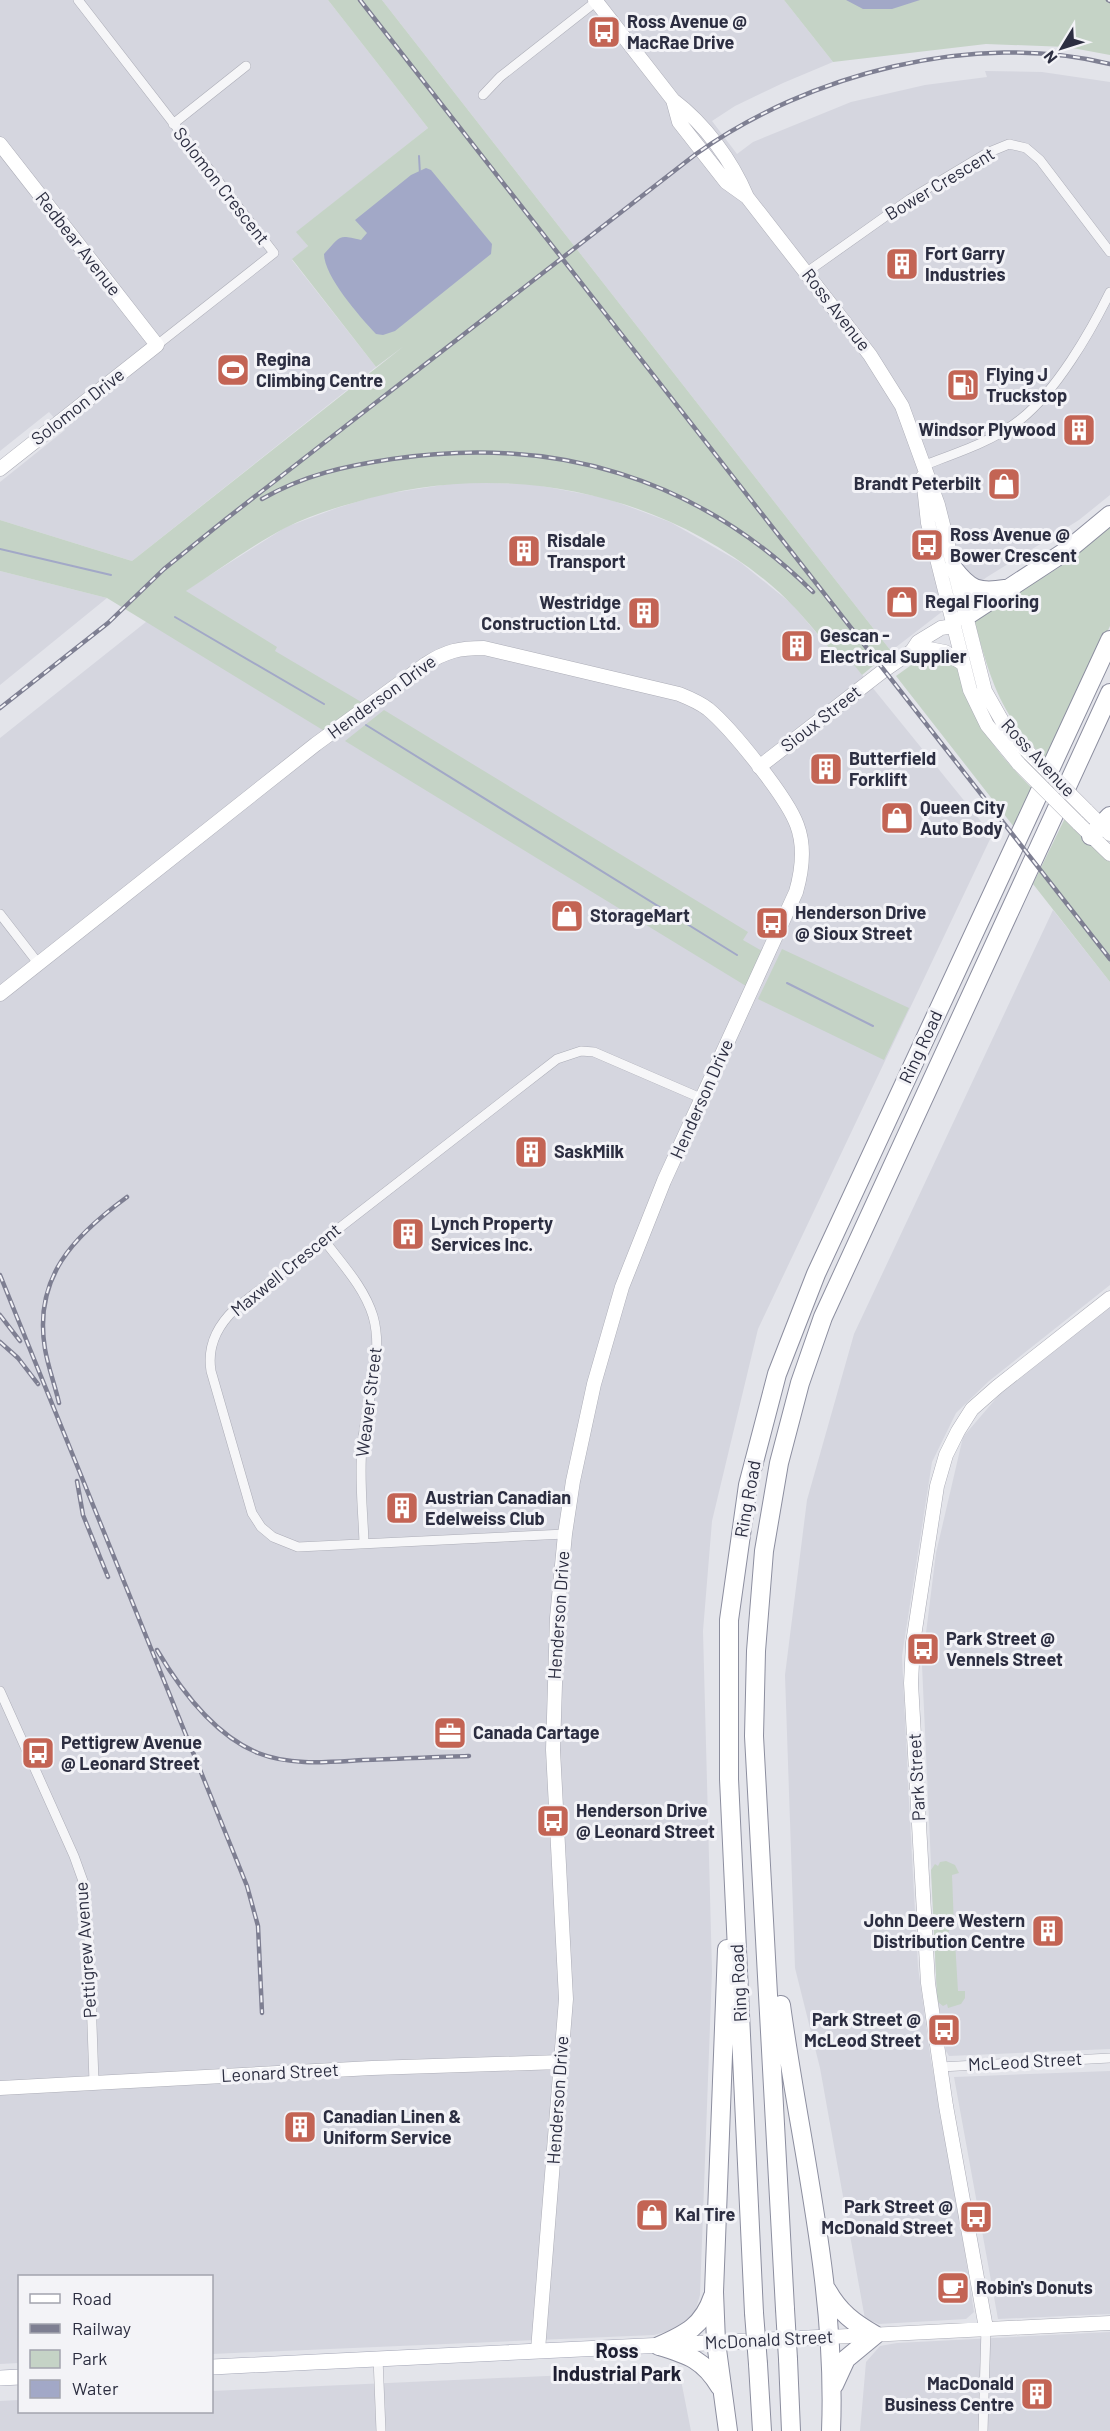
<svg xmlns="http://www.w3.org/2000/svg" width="1110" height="2431" font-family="Barlow,sans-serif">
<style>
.built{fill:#d5d6df}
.green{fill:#c5d3c6}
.water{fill:#a2a8c7}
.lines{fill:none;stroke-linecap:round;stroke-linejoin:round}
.stream{stroke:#a2a8c7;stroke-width:2}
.street-casing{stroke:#acadb7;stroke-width:10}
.secondary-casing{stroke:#acadb7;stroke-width:15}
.primary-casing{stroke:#a3a5b5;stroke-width:16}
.highway-casing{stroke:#8c8e9f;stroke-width:20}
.street{stroke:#f6f6f8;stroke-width:9}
.secondary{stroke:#fff;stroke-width:14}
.primary{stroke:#fff;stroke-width:15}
.highway{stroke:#fff;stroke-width:18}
.rail-casing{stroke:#7e7f92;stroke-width:4.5}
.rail{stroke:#f3f3f7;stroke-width:2;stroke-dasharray:7;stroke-linecap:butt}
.secondary-bridge-casing{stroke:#acadb7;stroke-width:15;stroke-linecap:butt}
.highway-bridge-casing{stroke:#8c8e9f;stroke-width:20;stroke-linecap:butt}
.secondary-bridge{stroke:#fff;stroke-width:14}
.highway-bridge{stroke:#fff;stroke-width:18}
.labels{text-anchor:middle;stroke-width:6;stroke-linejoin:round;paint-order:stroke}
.poi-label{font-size:18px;font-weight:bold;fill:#2c2e41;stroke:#f3f3f7;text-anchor:start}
.street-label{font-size:18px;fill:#2c2e41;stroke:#f3f3f7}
.neighbourhood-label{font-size:20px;font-weight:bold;fill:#1e1f32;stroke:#f3f3f7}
</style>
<rect width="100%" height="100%" fill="#e3e4ea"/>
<path class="built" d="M0 0H328L428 128 297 232 308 246 292 260 376 367 132 561 0 520V482L65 430 49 412 0 451Z
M382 0H784L833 62 783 83 735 106 712 121 737 154 753 142 851 102 925 85 987 77 985 71 1042 72 1110 82V495L1079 520 987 577 891 651Z
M462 482 531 484 606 498 670 522 740 562 792 604 835 655 842 650 992 835 758 1329 712 1521 703 1631 712 1971 700 2295 693 2319 669 2331 654 2335 212 2354V2276H20L19 2363 0 2364V738L185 591 286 527 337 508 379 495Z
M0 571 107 598 0 685Z
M1053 910 1110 982V1285L989 1381 956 1413 932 1462 902 1656 909 1802 918 1967 931 2061 950 2155 974 2312 966 2319 879 2324 865 2319 820 2068 795 1968 785 1675 807 1500 854 1334Z
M1110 1307V2049L949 2056 946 2051 937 1997 922 1665 936 1553 963 1437 999 1395Z
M1110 2071V2314L998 2319 954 2077Z
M1110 2332V2431H860L866 2362 880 2346 897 2343Z
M679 2370 691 2431H0V2401L19 2400 20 2412H212V2391Z"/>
<path class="green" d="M328 0H382L891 651 862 675 842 650 835 655C815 631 796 606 771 585 656 488 496 459 353 503 331 509 306 517 285 528 251 546 219 570 186 591L277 647 275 651 363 703 326 732 107 598 0 571V520L132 561 404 346 376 367 292 259 308 246 296 232 428 128Z
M784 0H1110V55L1067 47 986 44 833 62Z
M1110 525V626L1048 761C1000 716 991 681 974 620L1071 560Z
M934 653 956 663C974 720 990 747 1033 789L1014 827 896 676 921 658Z
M384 710 748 932 743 940 762 951 746 986 345 741Z
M1065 818 1110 862V982L1033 884Z
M782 949 909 1008 884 1060 758 999Z
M946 1861 955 1865 959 1873 952 1875 954 1926 950 1928 948 1934 950 1941H955L958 1991H965V1998L961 2004 948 2008 947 2004 943 2006 938 2002 937 1997 931 1870 935 1864 938 1866 940 1862Z"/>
<path class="water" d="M846 0H920L892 9H863Z
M426 168 431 170 492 244 491 254 395 331 383 335 376 334C360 317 324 276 324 254 341 236 337 234 361 240L367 233 355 220 411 175Z"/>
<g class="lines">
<path class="stream" d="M419 156 420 174
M0 549 111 575
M175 617 324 704
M366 725 737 955
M787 983 873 1026"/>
<defs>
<path id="street" d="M78 0 274 253 157 345
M483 95 500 77 598 0
M173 124 246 66
M807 272 910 199 987 153 1009 144 1026 148 1040 160 1110 252
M922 466C956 453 992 442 1021 419 1056 391 1090 333 1110 292
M0 914 38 963
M324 1240C342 1264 364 1287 373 1316 385 1358 365 1405 362 1447 359 1479 363 1511 364 1543
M565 1534 298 1547 273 1537 261 1527 252 1513 211 1371C207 1346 217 1326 235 1309L557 1059 581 1051 594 1052 703 1099
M0 1691 74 1856 83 1881 89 1940 94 2082
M940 2067 1110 2058
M378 2358 381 2431
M983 2431 986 2328"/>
<path id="secondary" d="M595 0 673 100C705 124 732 161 747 197L870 355 902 406 938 505 985 691 1006 728 1026 750
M673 100 679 122 726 182 747 197
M0 144 157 345 0 469
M923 477 928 523 970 690 987 725 1019 764
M924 648 945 652 962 663
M759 767 883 671 912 651 918 642 941 628 953 626
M1086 810 1110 834
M1078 823 1110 854
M0 994 316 744 426 664C446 651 459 648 484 648L679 694C689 698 699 702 708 709 731 728 787 797 797 825 805 846 802 871 796 892L664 1181 622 1287 594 1384 573 1481 565 1534 557 1618 553 1750 566 1999 538 2350
M0 2088 372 2068 561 2062
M986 2328 946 2106 928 1983 911 1683 913 1643 937 1486 946 1455 958 1431 972 1409 997 1387 1110 1298
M829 2337 1110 2323"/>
<path id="primary" d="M212 2367 829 2337
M0 2378 20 2377"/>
<path id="highway" d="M953 568C970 590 978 593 1005 589
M965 617 1069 549 1110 515
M1091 836 1110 816
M727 1949 714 2292 716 2342 728 2431
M781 2005C800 2146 837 2287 831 2431
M827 2290C839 2312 854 2323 875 2335L846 2359 834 2385
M785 2309 754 1736 756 1651 764 1551 779 1463 800 1383 823 1317 1110 693
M754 2313 729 1779V1620L748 1485 777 1374 816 1274 1110 640
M659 2346C686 2334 703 2326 713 2296
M659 2346C689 2355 704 2360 720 2387
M788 2359 791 2431
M758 2364 762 2431"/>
</defs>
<use href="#street" class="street-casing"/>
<use href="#secondary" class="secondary-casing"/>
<use href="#primary" class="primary-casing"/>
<use href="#highway" class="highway-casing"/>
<use href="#street" class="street"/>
<use href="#secondary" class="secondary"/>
<use href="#primary" class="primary"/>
<use href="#highway" class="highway"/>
<defs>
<path id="rail" d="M360 0 1110 959
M1108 0 1110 1
M262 499C304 475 345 466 392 459 553 435 697 477 813 592
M0 708 108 623 164 569 226 519 696 154C808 74 975 30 1110 64
M0 1275 247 1886 258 1926 262 2013
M0 1315 20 1341
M0 1342 18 1358 38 1384
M59 1403C55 1385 48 1367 45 1349 33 1277 74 1236 127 1197
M77 1481 83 1515 108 1577
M157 1650C180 1689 214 1735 258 1753 291 1766 328 1762 363 1760 398 1759 433 1757 469 1756"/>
</defs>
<use href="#rail" class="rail-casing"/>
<use href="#rail" class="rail"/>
<defs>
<path id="secondary-bridge" d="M1026 750 1086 810
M1019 764 1078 823"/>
<path id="highway-bridge" d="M785 2309 788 2359
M754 2313 758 2364"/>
</defs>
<use href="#secondary-bridge" class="secondary-bridge-casing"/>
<use href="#highway-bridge" class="highway-bridge-casing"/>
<use href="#secondary-bridge" class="secondary-bridge"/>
<use href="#highway-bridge" class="highway-bridge"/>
</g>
<defs>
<symbol id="bus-square" viewBox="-11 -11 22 22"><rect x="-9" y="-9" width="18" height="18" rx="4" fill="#c36454" stroke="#f3f3f7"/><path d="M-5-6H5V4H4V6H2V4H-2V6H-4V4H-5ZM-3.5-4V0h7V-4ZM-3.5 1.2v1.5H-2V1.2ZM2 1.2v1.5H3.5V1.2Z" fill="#fff"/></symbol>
<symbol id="building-square" viewBox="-11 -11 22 22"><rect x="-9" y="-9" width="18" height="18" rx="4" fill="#c36454" stroke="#f3f3f7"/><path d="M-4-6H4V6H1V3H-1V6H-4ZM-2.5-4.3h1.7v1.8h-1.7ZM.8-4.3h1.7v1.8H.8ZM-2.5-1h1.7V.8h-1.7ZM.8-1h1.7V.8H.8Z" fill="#fff"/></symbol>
<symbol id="stadium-square" viewBox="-11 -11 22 22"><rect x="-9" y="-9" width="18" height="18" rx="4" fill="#c36454" stroke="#f3f3f7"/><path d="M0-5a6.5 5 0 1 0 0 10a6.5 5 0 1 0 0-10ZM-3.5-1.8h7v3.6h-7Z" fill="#fff"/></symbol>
<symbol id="fuel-square" viewBox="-11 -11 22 22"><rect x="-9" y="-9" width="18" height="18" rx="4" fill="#c36454" stroke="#f3f3f7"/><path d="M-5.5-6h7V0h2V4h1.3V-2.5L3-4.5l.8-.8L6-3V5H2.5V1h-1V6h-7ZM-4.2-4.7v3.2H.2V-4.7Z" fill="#fff"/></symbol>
<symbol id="shop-square" viewBox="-11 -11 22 22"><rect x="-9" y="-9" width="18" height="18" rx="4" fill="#c36454" stroke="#f3f3f7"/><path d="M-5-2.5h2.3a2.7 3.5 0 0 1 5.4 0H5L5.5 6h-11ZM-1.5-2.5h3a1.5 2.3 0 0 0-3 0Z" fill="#fff"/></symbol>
<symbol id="office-square" viewBox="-11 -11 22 22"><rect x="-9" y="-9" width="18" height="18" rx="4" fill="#c36454" stroke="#f3f3f7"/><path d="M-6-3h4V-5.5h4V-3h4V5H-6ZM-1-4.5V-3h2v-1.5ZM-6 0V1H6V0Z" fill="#fff"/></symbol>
<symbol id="cafe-square" viewBox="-11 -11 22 22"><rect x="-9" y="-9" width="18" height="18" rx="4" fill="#c36454" stroke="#f3f3f7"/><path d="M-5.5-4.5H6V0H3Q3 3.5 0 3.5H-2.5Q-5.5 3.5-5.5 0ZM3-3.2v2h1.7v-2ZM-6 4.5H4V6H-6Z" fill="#fff"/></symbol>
</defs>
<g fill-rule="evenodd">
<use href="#bus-square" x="585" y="13" width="38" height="38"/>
<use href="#building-square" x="883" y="245" width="38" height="38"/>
<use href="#stadium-square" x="214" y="351" width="38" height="38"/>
<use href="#fuel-square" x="944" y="366" width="38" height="38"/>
<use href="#building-square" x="1060" y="411" width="38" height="38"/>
<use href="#shop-square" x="985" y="465" width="38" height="38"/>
<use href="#bus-square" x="908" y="526" width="38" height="38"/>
<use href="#building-square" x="505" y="532" width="38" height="38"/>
<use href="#shop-square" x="883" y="583" width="38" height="38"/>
<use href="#building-square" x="625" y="594" width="38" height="38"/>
<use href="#building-square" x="778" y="627" width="38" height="38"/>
<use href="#building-square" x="807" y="750" width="38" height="38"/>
<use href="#shop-square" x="878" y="799" width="38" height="38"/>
<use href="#shop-square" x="548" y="897" width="38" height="38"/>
<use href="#bus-square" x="753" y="904" width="38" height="38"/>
<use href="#building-square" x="512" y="1133" width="38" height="38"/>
<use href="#building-square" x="389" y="1215" width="38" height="38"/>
<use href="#building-square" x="383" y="1489" width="38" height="38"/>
<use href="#bus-square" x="904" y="1630" width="38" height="38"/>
<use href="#office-square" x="431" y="1714" width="38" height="38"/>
<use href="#bus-square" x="19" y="1734" width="38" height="38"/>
<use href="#bus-square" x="534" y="1802" width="38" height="38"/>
<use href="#building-square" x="1029" y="1912" width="38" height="38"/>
<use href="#bus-square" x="925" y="2011" width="38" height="38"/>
<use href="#building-square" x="281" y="2108" width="38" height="38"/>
<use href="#shop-square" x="633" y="2196" width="38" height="38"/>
<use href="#bus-square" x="957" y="2198" width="38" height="38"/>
<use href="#cafe-square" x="934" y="2269" width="38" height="38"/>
<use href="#building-square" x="1018" y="2375" width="38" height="38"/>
</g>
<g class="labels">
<g class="poi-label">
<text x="627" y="28">Ross Avenue @<tspan x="627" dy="21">MacRae Drive</tspan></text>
<text x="925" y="260">Fort Garry<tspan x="925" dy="21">Industries</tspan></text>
<text x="256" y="366">Regina<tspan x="256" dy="21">Climbing Centre</tspan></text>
<text x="986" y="381">Flying J<tspan x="986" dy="21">Truckstop</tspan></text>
<text x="1056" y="436" text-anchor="end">Windsor Plywood</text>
<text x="981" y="490" text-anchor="end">Brandt Peterbilt</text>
<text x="950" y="541">Ross Avenue @<tspan x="950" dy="21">Bower Crescent</tspan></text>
<text x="547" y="547">Risdale<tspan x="547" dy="21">Transport</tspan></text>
<text x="925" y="608">Regal Flooring</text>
<text x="621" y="609" text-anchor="end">Westridge<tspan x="621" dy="21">Construction Ltd.</tspan></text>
<text x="820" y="642">Gescan -<tspan x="820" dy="21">Electrical Supplier</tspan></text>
<text x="849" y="765">Butterfield<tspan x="849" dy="21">Forklift</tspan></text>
<text x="920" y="814">Queen City<tspan x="920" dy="21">Auto Body</tspan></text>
<text x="795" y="919">Henderson Drive<tspan x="795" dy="21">@ Sioux Street</tspan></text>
<text x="590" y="922">StorageMart</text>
<text x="554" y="1158">SaskMilk</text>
<text x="431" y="1230">Lynch Property<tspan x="431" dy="21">Services Inc.</tspan></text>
<text x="425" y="1504">Austrian Canadian<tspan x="425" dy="21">Edelweiss Club</tspan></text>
<text x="946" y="1645">Park Street @<tspan x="946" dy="21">Vennels Street</tspan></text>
<text x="473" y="1739">Canada Cartage</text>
<text x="61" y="1749">Pettigrew Avenue<tspan x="61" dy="21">@ Leonard Street</tspan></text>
<text x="576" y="1817">Henderson Drive<tspan x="576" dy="21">@ Leonard Street</tspan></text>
<text x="1025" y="1927" text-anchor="end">John Deere Western<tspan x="1025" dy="21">Distribution Centre</tspan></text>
<text x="921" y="2026" text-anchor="end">Park Street @<tspan x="921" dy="21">McLeod Street</tspan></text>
<text x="323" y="2123">Canadian Linen &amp;<tspan x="323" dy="21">Uniform Service</tspan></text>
<text x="953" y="2213" text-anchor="end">Park Street @<tspan x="953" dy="21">McDonald Street</tspan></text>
<text x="675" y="2221">Kal Tire</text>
<text x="976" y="2294">Robin's Donuts</text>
<text x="1014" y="2390" text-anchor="end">MacDonald<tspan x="1014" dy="21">Business Centre</tspan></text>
</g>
<g class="street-label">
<text transform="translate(940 184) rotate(-31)" y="6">Bower Crescent</text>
<text transform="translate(221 186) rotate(52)" y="6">Solomon Crescent</text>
<text transform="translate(78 244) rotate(52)" y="6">Redbear Avenue</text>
<text transform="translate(836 310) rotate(52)" y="6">Ross Avenue</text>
<text transform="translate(78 407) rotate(-38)" y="6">Solomon Drive</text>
<text transform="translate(382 697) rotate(-36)" y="6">Henderson Drive</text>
<text transform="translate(821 719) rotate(-38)" y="6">Sioux Street</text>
<text transform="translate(1038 758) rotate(47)" y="6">Ross Avenue</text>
<text transform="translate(921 1047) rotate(-65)" y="6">Ring Road</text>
<text transform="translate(702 1099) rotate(-66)" y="6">Henderson Drive</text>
<text transform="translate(286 1270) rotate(-39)" y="6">Maxwell Crescent</text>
<text transform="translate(369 1402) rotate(-83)" y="6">Weaver Street</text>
<text transform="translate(748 1499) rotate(-80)" y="6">Ring Road</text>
<text transform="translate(559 1615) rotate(-86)" y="6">Henderson Drive</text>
<text transform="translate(917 1777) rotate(-93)" y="6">Park Street</text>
<text transform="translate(86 1950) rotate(-94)" y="6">Pettigrew Avenue</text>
<text transform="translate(739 1983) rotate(-93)" y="6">Ring Road</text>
<text transform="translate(1025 2062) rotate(-3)" y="6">McLeod Street</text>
<text transform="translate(280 2073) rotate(-3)" y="6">Leonard Street</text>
<text transform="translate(558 2100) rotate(-86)" y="6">Henderson Drive</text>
<text transform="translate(769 2340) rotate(-3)" y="6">McDonald Street</text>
</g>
<g class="neighbourhood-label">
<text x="617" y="2358">Ross<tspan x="617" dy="23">Industrial Park</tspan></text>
</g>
</g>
<rect x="18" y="2275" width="195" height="138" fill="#f3f3f7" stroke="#a3a4ae" stroke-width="1.5"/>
<rect x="30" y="2294" width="30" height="9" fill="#ffffff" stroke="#a3a4ae" stroke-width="1.5"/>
<text x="72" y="2305" font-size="18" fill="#2c2e41">Road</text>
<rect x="30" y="2324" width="30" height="9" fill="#7e7f92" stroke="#a3a4ae" stroke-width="1.5"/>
<text x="72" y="2335" font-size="18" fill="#2c2e41">Railway</text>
<rect x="30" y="2350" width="30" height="18" fill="#c5d3c6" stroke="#a3a4ae" stroke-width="1.5"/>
<text x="72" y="2365" font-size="18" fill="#2c2e41">Park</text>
<rect x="30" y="2380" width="30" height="18" fill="#a2a8c7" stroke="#a3a4ae" stroke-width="1.5"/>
<text x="72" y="2395" font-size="18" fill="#2c2e41">Water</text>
<g transform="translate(1062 48) rotate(232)" stroke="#f3f3f7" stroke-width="4.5" paint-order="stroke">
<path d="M0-4.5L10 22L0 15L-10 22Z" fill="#2c2e41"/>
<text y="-9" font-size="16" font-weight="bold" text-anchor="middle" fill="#2c2e41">N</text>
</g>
</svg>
